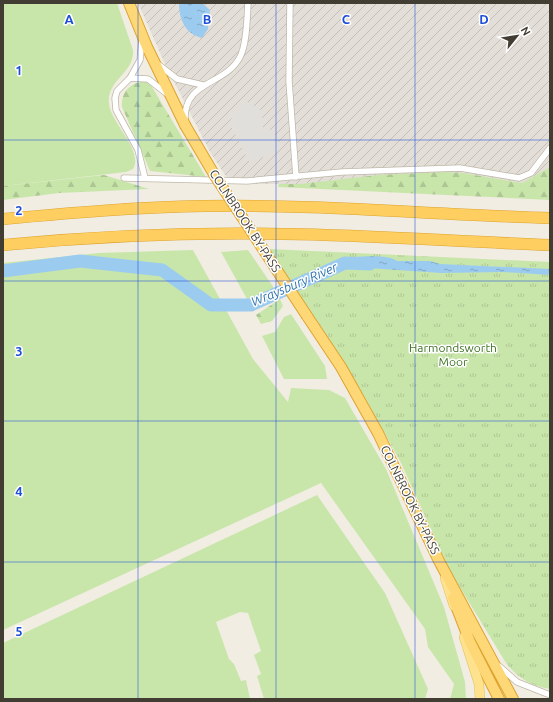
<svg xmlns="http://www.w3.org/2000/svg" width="553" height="702" font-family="Ubuntu,sans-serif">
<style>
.industrial{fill:url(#industrial-furrows)}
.grass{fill:#c9e6aa}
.forest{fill:url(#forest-firs)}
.park{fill:url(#park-tufts)}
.parking{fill:#e1dfdb}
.water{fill:url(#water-ripples)}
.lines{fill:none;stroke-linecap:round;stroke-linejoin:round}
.river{stroke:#9ccbf0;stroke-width:13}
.minor-casing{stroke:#bfb8a8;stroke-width:7}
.primary-casing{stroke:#e3bf5e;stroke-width:10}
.trunk-casing{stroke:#dda330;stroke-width:12}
.motorway-casing{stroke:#dda330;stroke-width:12}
.minor{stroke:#fff;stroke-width:5.5}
.primary{stroke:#fee28d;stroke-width:9}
.trunk{stroke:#fed876;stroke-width:10}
.motorway{stroke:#fecf60;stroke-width:11}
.trunk-bridge-casing{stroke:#dda330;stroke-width:12;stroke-linecap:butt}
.trunk-bridge{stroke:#fed876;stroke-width:10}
.grid{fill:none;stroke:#1d4ed8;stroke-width:1;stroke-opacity:0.55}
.labels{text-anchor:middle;stroke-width:3;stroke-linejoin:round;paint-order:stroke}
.street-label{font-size:12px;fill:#423d33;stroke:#fff}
.park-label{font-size:12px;fill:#417327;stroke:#fff}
.water-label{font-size:13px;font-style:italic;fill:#2d73ad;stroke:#fff}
.grid-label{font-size:13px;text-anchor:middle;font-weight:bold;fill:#1d4ed8;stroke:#fff;stroke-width:3;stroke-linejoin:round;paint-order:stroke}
</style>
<defs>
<pattern id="industrial-furrows" width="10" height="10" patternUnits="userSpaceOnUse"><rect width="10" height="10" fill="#e3ded7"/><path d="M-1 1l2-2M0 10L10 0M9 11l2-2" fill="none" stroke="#c4bfb9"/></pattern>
<pattern id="forest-firs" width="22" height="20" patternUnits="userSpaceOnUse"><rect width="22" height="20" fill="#c9e6aa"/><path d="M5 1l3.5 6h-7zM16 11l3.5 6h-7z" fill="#aec693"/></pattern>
<pattern id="park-tufts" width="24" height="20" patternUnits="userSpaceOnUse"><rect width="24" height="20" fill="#c9e6aa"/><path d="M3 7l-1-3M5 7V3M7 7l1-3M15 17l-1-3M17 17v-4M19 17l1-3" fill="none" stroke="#aec693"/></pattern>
<pattern id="water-ripples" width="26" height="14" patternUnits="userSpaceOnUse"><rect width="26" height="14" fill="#9ccbf0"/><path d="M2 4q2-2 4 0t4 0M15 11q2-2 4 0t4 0" fill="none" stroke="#81a6c3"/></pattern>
</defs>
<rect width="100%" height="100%" fill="#f1ede2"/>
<path class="industrial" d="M138 3H550V167L522 183 463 173 300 184H231L210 152 165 64Z"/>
<path class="grass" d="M3 3H117L133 50C135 73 106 80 109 104 111 123 144 151 133 169L126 172 3 186Z
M193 250 253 359 288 402 291 388 329 390 345 398 386 469 444 607 465 682 466 699H450L454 684 428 647 425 629 321 483 3 630V263L99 253Z
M248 250 276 291 268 297 247 299 221 252Z
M291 314 325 366 327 379H284L262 336 275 332 284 317Z
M317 495 385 593 428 689 425 699H264L257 676 261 674 254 655 261 651 248 613 240 612 216 622 229 659 234 664 241 681 246 680 250 699H3V643Z"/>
<path class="forest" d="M139 82H149L206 177 150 171 122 107C121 94 127 86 139 82Z
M550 167V200L278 187 279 184H300L378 175 443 172 463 173 522 183Z
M104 175 149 189 59 193 3 200V186Z
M280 299 283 306 272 321 261 324 256 315Z"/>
<path class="park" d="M269 249 550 262V689C531 686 518 678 506 663L450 571 401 463 367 401 328 337Z"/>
<path class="parking" d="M244 100 262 111 263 130H272L281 147 256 161H249L229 122Z"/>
<path class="water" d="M179 3H202L210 10 208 29 202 38C185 34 179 19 179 3Z
M353 257C366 257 386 254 397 261H430L440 264 550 269V275L504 272 441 273 353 267Z"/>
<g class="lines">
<path class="river" d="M3 271 80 261 162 270 211 305H251L345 263 370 264"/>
<defs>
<path id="minor" d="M290 3 289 81 296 177
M142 40 140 60 130 78 117 91 115 98 116 110 138 150 145 178
M159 65 177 79 203 85
M130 78 148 79 166 93
M185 121C183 80 225 86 240 57 247 44 247 18 248 3
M124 178 247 181 342 172 460 168 519 178 531 173 550 148
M499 666 517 682 550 695"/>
<path id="primary" d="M445 578 454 606
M464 637 479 684 480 699"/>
<path id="trunk" d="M129 3 147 47 185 125
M307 316 341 367 378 433 439 561 513 699
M453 598 470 642 499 699"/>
<path id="motorway" d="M3 219C70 213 138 207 205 206 320 204 435 215 550 218
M3 245C97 236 190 232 284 234 373 235 461 242 550 245"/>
</defs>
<use href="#minor" class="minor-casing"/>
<use href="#primary" class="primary-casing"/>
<use href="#trunk" class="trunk-casing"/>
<use href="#motorway" class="motorway-casing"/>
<use href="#minor" class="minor"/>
<use href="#primary" class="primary"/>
<use href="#trunk" class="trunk"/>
<use href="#motorway" class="motorway"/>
<defs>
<path id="trunk-bridge" d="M185 125 215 176 307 316"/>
</defs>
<use href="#trunk-bridge" class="trunk-bridge-casing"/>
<use href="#trunk-bridge" class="trunk-bridge"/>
</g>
<path class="grid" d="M138 3V699M276 3V699M415 3V699M3 140H550M3 281H550M3 421H550M3 562H550"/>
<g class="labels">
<g class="street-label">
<text transform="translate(245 221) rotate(57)" y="4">COLNBROOK BY-PASS</text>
<text transform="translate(410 500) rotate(64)" y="4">COLNBROOK BY-PASS</text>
</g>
<g class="park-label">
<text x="453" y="352">Harmondsworth<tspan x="453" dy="14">Moor</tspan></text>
</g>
<g class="water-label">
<text transform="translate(294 284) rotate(-23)" y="5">Wraysbury River</text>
</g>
</g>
<g class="grid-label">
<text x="69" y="24">A</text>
<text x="207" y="24">B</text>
<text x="346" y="24">C</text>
<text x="484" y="24">D</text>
<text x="19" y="75">1</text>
<text x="19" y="215">2</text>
<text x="19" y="356">3</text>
<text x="19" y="496">4</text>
<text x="19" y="636">5</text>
</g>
<rect width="553" height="702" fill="none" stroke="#423d33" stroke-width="8"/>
<g transform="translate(517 36) rotate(60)" stroke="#ffffff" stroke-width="3" paint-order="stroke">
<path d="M0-3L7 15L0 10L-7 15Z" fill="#423d33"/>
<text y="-6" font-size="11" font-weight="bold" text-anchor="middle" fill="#423d33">N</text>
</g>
</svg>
